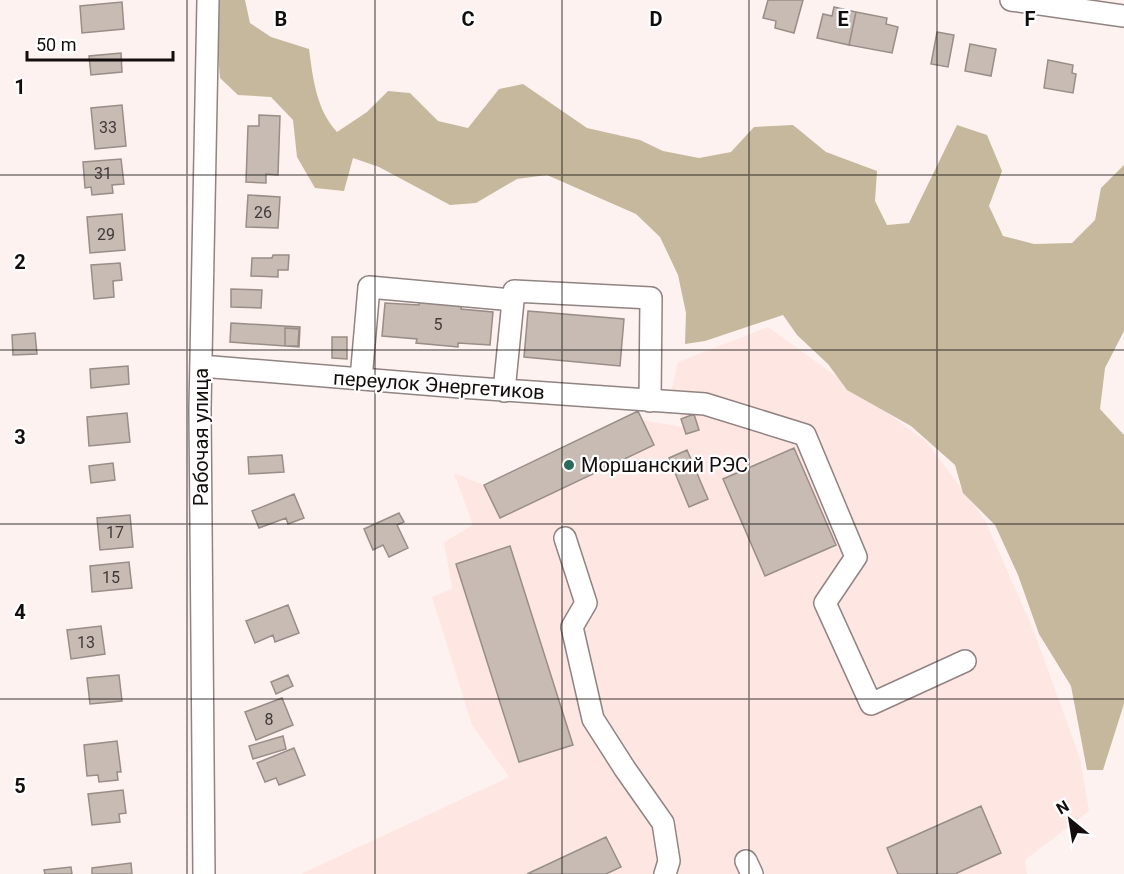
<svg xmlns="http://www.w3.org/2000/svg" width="1124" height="874" font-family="Roboto,sans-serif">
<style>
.built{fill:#fee6e3}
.forest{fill:#c6b89c}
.building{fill:#c7bbb4;stroke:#988e87;stroke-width:1.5}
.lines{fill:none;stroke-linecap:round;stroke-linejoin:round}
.minor-casing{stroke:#908381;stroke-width:24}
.minor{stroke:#fff;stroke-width:21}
.grid{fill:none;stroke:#130e0d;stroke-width:1.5;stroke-opacity:0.55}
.poi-dot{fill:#2c6b59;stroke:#fff;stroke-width:2}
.labels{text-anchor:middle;stroke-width:4.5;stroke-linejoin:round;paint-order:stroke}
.number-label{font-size:16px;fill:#403937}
.street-label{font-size:20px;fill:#130e0d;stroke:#fff}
.poi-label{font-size:20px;fill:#130e0d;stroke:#fff;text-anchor:start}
.grid-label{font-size:20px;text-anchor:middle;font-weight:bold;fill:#130e0d;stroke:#fff;stroke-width:4.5;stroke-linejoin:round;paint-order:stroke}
</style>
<rect width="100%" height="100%" fill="#fef2f0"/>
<path class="built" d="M768 327 926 441 985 520 1033 629 1080 758 1089 811 1025 860 1027 874H301L509 777 472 725 432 597 452 589 444 542 473 525 454 473 484 485 638 411 642 420 683 427 672 387 678 362Z"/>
<path class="forest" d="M219 0H245L250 23 271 37 309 49C313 78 316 109 337 132L367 112 388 91 410 93 438 121 468 128 499 89 523 84 587 128 640 140 663 151 699 158 731 152 754 127 793 125 826 152 877 171 875 201 887 225 909 223 957 125 987 135 1002 171 989 206 1003 236 1034 244 1072 243 1095 220 1101 188 1124 165V331L1105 368 1100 409 1124 435V704L1103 770H1087L1071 686 1039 634 1018 575 995 525 963 493 955 465 911 426 847 390 828 364 797 335 783 315 705 341 685 344 686 313 678 275 660 237 636 214 547 175 517 179 476 203 450 205 379 167 353 158 344 191 315 188 297 157 293 120 271 97 238 95 220 78 215 19Z"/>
<path class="building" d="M768 0H803L794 33 775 28 776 21 763 18Z
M122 2 124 29 82 33 80 6Z
M834 7 856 12 849 45 817 38 823 14 832 16Z
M856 12 887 18 886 24 898 27 892 53 849 45Z
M937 32 954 35 948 67 931 64Z
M970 44 996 49 991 76 965 71Z
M121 53 122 72 91 75 89 56Z
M1048 60 1073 65 1072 73 1076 74 1073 93 1044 88Z
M122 105 126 146 95 149 91 108Z
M259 115 280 116 278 175 266 174V183L246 182 248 126H259Z
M121 159 124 184 112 185 113 193 92 195 91 187 85 188 83 162Z
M248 195 280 197 278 228 246 227Z
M122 214 125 250 90 253 87 217Z
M273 255H289L288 270H278V277L251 276 252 258H272Z
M120 263 122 280 113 281 114 297 94 299 91 265Z
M231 289 262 290 261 308 231 307Z
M420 301 462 305 461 309 493 312 490 345 458 343V347L416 343 417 339 382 336 385 303 419 305Z
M528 311 624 319 620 366 524 357Z
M231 323 300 327 299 347 230 342Z
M285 328 299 329 298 346H285Z
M35 333 37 354 13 355 12 335Z
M332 337H347V359L332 358Z
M128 366 129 384 91 388 90 369Z
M638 411 654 445 500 518 484 485Z
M127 413 130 442 89 446 87 417Z
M694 414 699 430 686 434 681 419Z
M794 448 836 545 765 576 723 479Z
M687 450 708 499 689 507 669 458Z
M282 455 284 472 249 474 248 457Z
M113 463 115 480 91 483 89 466Z
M294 494 304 518 288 524 286 518 259 528 252 511Z
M399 513 404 522 397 525 408 548 389 557 383 545 373 550 364 529Z
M130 515 133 547 100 550 97 518Z
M510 546 573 745 519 762 456 564Z
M129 562 132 588 92 592 90 566Z
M288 605 299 633 275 642 273 635 255 643 246 621Z
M101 626 105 654 71 659 67 630Z
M119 675 122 701 90 704 87 678Z
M288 675 293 686 276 694 271 682Z
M282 698 293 725 256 740 245 712Z
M283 736 286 749 253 759 249 746Z
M117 741 121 772H117L118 780 99 782 98 775 87 776 84 745Z
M294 748 305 775 279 785 276 778 265 782 257 763Z
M123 790 126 813 119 814 120 822 92 825 88 794Z
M981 806 1001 853 957 873V874H898L887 848Z
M606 837 621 867 606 874H527Z
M131 863 132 874H92V868Z
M71 867 72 874H45L44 870Z"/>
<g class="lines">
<defs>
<path id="minor" d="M1011 0 1124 16
M201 366 460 387 705 404 805 435 856 557 825 603 871 704 965 661
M361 379 369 287 513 300
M504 391 514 291 651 298 650 401
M565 538 586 603 572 627 593 719 625 769 663 823 669 861 665 874
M746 861 752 874
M204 874 200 409 208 0"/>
</defs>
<use href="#minor" class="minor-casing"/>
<use href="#minor" class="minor"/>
</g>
<path class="grid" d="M187 0V874M375 0V874M562 0V874M749 0V874M937 0V874M0 175H1124M0 350H1124M0 524H1124M0 699H1124"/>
<circle class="poi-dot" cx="569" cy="465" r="6"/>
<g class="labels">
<g class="number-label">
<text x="108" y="133">33</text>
<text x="103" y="179">31</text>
<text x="263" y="218">26</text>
<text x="106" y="240">29</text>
<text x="438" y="330">5</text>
<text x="115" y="538">17</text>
<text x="111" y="583">15</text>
<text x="86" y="648">13</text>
<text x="269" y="725">8</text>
</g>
<g class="street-label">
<text transform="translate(439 385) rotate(4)" y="7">переулок Энергетиков</text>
<text transform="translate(201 437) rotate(-90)" y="7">Рабочая улица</text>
</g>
<g class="poi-label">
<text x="581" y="472">Моршанский РЭС</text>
</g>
</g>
<g class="grid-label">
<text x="281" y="26">B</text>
<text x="468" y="26">C</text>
<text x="656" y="26">D</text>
<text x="843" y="26">E</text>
<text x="1030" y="26">F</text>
<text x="20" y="94">1</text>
<text x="20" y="269">2</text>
<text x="20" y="444">3</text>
<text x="20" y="619">4</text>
<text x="20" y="793">5</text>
</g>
<g transform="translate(1070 820) rotate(330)" stroke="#ffffff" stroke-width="4.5" paint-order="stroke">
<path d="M0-4.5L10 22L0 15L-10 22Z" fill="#130e0d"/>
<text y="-9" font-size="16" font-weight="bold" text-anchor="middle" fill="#130e0d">N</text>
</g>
<path d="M27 51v9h146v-9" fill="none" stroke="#130e0d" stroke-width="3"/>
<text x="36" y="51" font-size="18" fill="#130e0d" stroke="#ffffff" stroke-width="4.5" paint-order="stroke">50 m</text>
</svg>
